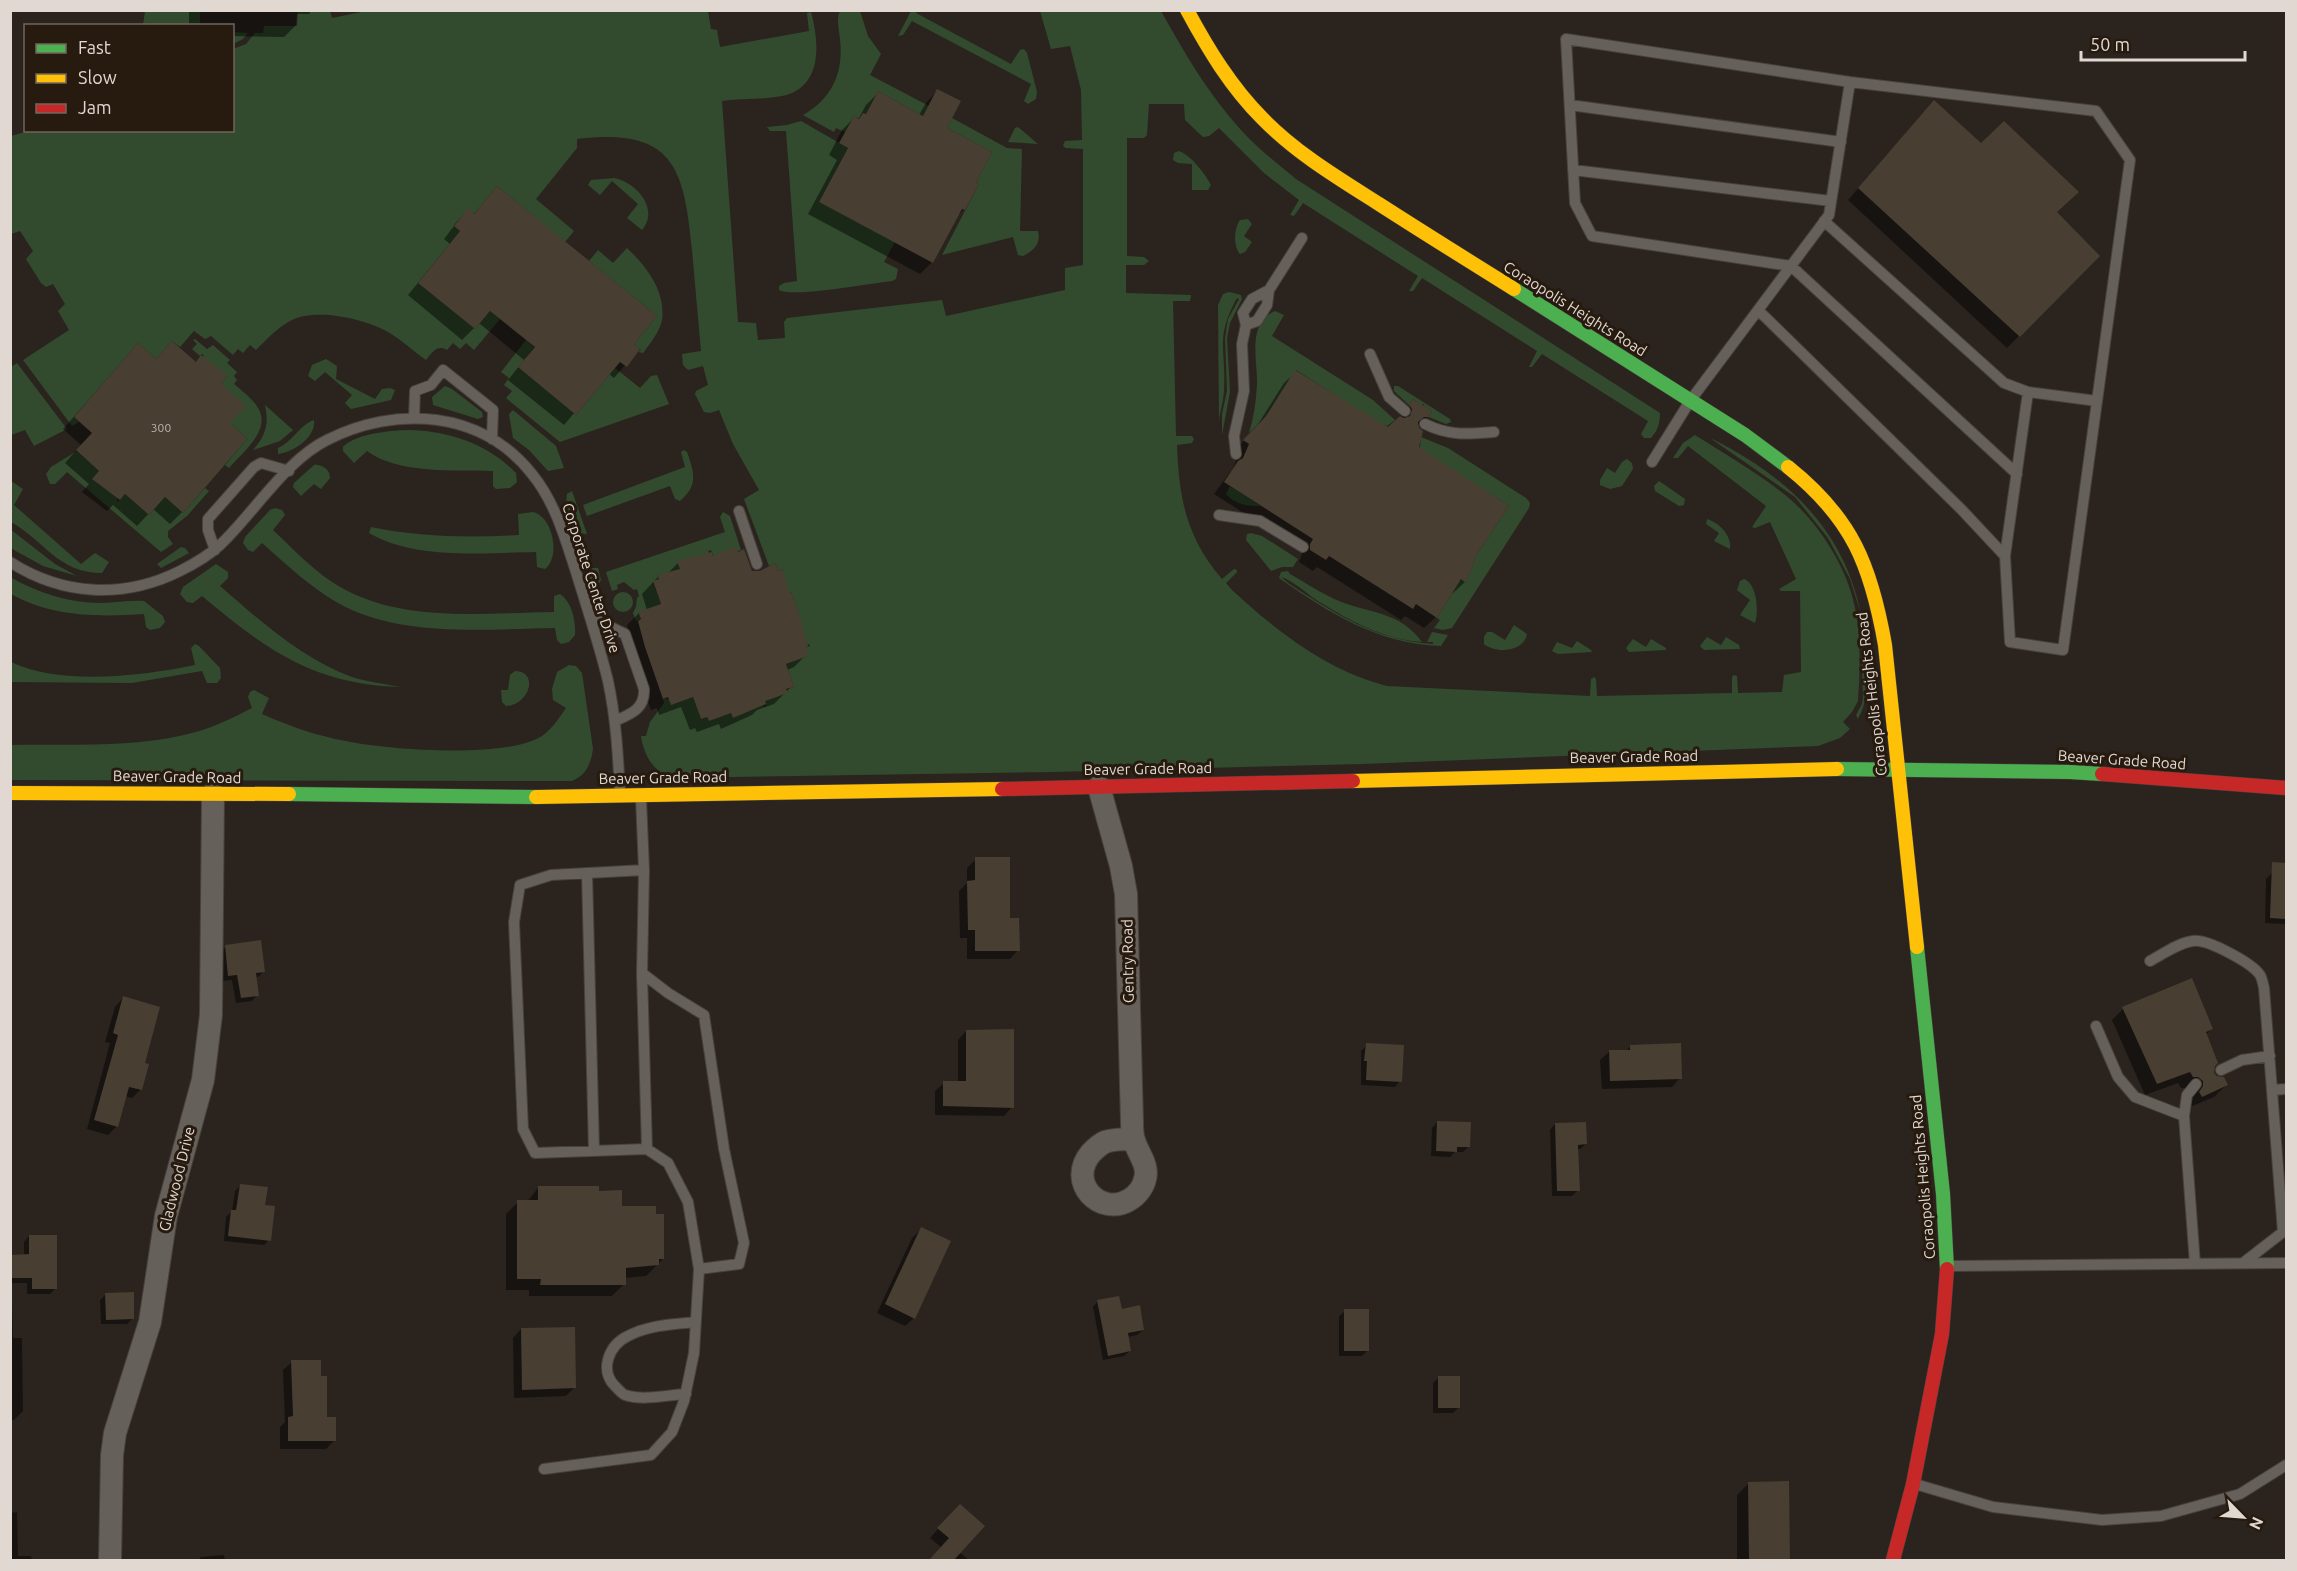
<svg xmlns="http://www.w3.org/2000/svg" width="2297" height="1571" font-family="Ubuntu,sans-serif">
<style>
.green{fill:#324b2e}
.shadow{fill:#0007}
.building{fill:#483f32}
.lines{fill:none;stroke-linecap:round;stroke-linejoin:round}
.lane-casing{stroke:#48413d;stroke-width:12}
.street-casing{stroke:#48413d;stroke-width:24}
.fast-casing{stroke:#48413d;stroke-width:15}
.slow-casing{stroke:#48413d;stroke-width:15}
.jam-casing{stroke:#48413d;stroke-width:15}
.lane{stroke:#66605a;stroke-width:10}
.street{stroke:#66605a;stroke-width:22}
.fast{stroke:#4caf50;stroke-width:14}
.slow{stroke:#ffc107;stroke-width:14}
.jam{stroke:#c62828;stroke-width:14}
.labels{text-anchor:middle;stroke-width:6;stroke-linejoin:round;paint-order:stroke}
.number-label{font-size:12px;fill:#bbb2a9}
.street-label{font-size:15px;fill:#e1d8d1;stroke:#271a0f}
</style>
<rect width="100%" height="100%" fill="#2b241e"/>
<path class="green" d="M371 10 708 11 711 29 717 30 720 47 809 31 807 13 811 12C820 44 822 88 782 96 762 100 741 98 722 101L738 322 756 323 758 340 785 338 784 322 787 318 942 300 946 316 1065 290V268L1083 265V149L1066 148 1063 146 1065 141 1082 140 1081 90 1070 46 1051 49 1040 11H1161C1184 52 1208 94 1241 130 1257 148 1277 163 1296 179L1660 413C1660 423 1658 430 1651 438H1644L1641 434 1648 421 1542 354 1532 367H1529L1537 351 1422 278 1413 291H1409L1418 276 1303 203 1294 216 1290 215 1299 200 1264 173 1219 128 1209 136 1203 137 1185 120 1184 104H1149L1147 135 1144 138H1127V256L1144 257 1149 261 1144 265H1126V293L1191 295 1190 301H1173L1176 436H1192L1194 439 1192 443 1177 445C1179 498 1186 537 1222 579L1234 569 1237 570V572L1226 583 1232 590C1276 631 1328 671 1387 686L1590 696 1591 679 1594 677 1596 679 1597 696 1732 693V677L1734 675 1737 676 1738 693 1782 692 1784 675 1801 672 1800 591H1781L1779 589 1796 579 1770 522 1755 528 1752 527 1766 506 1688 446 1678 458H1673L1683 443 1695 435C1725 454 1756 472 1784 494 1818 521 1849 569 1856 613 1861 641 1860 673 1858 701L1852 712 1843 722 1850 729 1840 738 1818 746 1362 764 1052 772 669 778C652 769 644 755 641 736H646L650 722 664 703 663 699 693 697 701 719 707 717 709 721 730 709 733 718 760 698 764 707 766 706 763 697 794 687 786 664 807 656 805 648 810 646 809 644 804 646 801 622 791 592 786 594 783 569 778 571 775 563 769 566 744 499 759 490 733 444 719 410 710 413 704 412 695 394 696 391 708 385 703 366 688 370 683 365 682 354 701 351C698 317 695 284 692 250 684 165 672 128 577 139V148L536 199 574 231 565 242 497 186 474 214 468 209 454 225 460 231 418 283 475 329 490 311 500 319 474 350 466 343 460 349 453 343 447 350C437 344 432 353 426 360 413 351 402 340 388 332 365 319 317 308 292 320 278 327 267 339 256 350L250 345 243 353 238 349 233 355 211 336 205 339 194 331 180 347 172 341 156 359 138 343 74 417 79 422 72 426 23 360 69 330 58 311 65 304 53 284 46 287 41 283 26 259 33 251 20 231 11 234V136L32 130H232L233 49 246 44 255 33H263L264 26H297L298 11H330L332 18Z
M145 11H200V24L233 25V32L248 33 243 39 233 44 232 26 143 25Z
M840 11H860L868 36 881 54 870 75 929 106 923 116 878 91 866 114 863 113 859 119 854 116 845 132 836 128 834 132 803 115C832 99 844 72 840 39 839 29 836 20 840 11Z
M911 11H917L916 13 1011 64 1020 50 1024 49 1027 53 1037 92 1036 99 1028 104 1024 101 1031 84 912 21 903 35 898 36Z
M952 118 1007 148 1022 149 1020 231H1038C1041 244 1034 250 1023 256L1018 255 1013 237 942 255 979 184 976 182 992 152 947 128Z
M801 121 848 148 819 202 895 242 884 262 898 269 896 279 892 281C872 283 792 298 779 290V286L784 283 797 281 786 131H770L767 127 787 125Z
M1018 127 1038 144 1008 142 1015 128Z
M1179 151C1191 155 1205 174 1211 185L1208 190H1192V164L1178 163 1173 160 1174 153Z
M614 178C636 182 660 209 642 230L627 218 638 204 612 181 600 195 588 185 591 180Z
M1248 219 1252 224 1244 236 1252 242 1245 252 1240 254C1233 246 1234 228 1240 220Z
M627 248C646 266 666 291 662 320 660 331 650 344 643 353L638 352 641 350 634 344 657 316 589 261 598 250 613 263Z
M1229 292 1241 295 1242 299 1230 323 1227 338 1230 392 1222 435V414L1227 391 1225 338 1228 319 1239 299 1237 298C1215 338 1226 348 1224 389 1224 400 1220 410 1219 421L1218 305 1223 294Z
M1275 311 1284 315 1272 336 1373 400 1395 420 1387 426 1379 423 1296 370 1266 416 1249 433C1254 417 1256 401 1257 385 1258 362 1246 323 1275 311Z
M195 339 207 349 213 345 230 360 227 363 237 372 234 376 237 380 234 384C242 391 253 399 258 408 272 430 242 453 229 468L225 465 247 439 230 423 221 384 228 376 197 363 204 355 202 354 200 356 192 349 197 344 193 340Z
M526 340 534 347 519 367 576 415 615 368 640 388 651 376 657 375 669 404 560 442 506 398 512 391 504 385 509 378 501 372Z
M326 359 337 366 336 379 375 399 382 389 390 388 395 390 391 400 351 409 345 403 352 395 325 372 315 381 308 376 312 365Z
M17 363 67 429 34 446 25 430 11 435V367Z
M445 386 452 389 482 412 483 417 478 419 433 405 432 397Z
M1394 386H1398L1450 419 1451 422 1446 424 1429 417 1432 411 1424 406V404L1422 405 1413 399 1409 405 1394 391Z
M265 405 293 430 280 441 253 450C266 435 269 424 265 405Z
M513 410 556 446 564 468 548 471 529 450 513 438 509 414Z
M314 420C316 437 294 452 278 454V448C293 442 299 425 314 420Z
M412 430C451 432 488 444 516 473L517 482 510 488 496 489 493 486V471C455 470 398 474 367 451L354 463 343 451V447C356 433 394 430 412 430Z
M1421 437 1448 448 1526 498 1530 503 1529 508 1452 628 1443 630 1434 628 1440 620 1437 618 1461 579 1466 582 1477 554 1509 506 1426 453 1420 448Z
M1710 438C1800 482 1861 548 1865 652 1866 676 1870 698 1858 719L1856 715 1862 704 1863 697 1860 611 1850 579 1828 538 1795 497Z
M684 450 687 452C694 472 699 485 680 501L675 499 670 486 587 516 583 505 685 467 681 452Z
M77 451 99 471 120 496 117 500 118 502 125 494 149 515 165 497 183 513 205 488 209 491 187 516 168 531V537L173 544 161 552 67 472 55 484H50L46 474 51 467Z
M1627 459 1632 463 1633 469 1622 486 1610 489 1600 485V480L1607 468 1615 473 1622 462Z
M314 465C321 464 330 469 330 478L321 489 314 484 301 496 293 487 294 483Z
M11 481 23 489 14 505 81 564 95 553 109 562 102 573C58 573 45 541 11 522Z
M1659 481 1685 499 1684 505 1679 506 1655 491 1654 486Z
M1230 486 1261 506C1247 506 1236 505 1226 494Z
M572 491 587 534C572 535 565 507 567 494Z
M275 508 282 510 285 515 273 530C292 548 310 567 332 582 396 624 480 613 554 612V596L560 594C572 602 576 621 575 635L569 642 561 644 557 640 555 628C487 629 399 638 338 603 310 587 286 564 262 543L253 552 248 550 243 543 245 537 270 510Z
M533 512C553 517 561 556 545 569L537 567 536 552C485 553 415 560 369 533L371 527C420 537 469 538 519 535L518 514Z
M723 512 730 516 741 550 715 559 711 550 708 551 712 561 681 571 657 575 659 579 653 582 661 604 638 613 641 619 636 621 633 613 636 607 637 598 639 596 637 589 634 590 624 582 617 585 618 589 612 591 606 572 725 532 720 517Z
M1707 519C1719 523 1732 535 1730 549L1714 541 1719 533 1706 524Z
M10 529 55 564 77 576 43 566 14 550 11 547Z
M1251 533 1262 536 1298 559 1293 567H1282L1271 571 1246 540 1247 534Z
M181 547 185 548 189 553 161 568 157 564Z
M216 564 228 572V578L220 586C259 620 303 659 352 677 368 682 385 684 401 687 315 685 266 650 202 596L193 603 187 602 180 594 183 587Z
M593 568H598L601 580 598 585 602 594 594 597 589 579V569Z
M1288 571 1290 574C1306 583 1322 594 1339 601 1371 614 1399 611 1422 642 1382 639 1348 620 1315 599 1305 592 1292 580 1281 577 1291 586 1304 593 1316 601 1352 624 1388 641 1433 644V642H1427L1432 632 1448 635 1441 646C1378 644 1329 613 1279 578L1281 572Z
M10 577C38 593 69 603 101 603 116 603 130 600 144 601L163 616 165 622 160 628 150 630 146 627 144 614C98 617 52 617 11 594Z
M1744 579C1757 584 1759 611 1755 623L1740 615 1750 600 1737 590 1740 581Z
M613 602a10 10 0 1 1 20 0a10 10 0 1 1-20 0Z
M1514 625 1527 634C1524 652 1496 654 1484 644V637L1487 632H1492L1505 640Z
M1707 637 1721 645 1726 637 1739 645 1740 649 1704 650 1700 646Z
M1633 639 1646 647 1651 639 1666 648V650L1629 652 1626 648Z
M1577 641 1591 650 1592 652 1558 654 1552 651 1557 642 1572 648Z
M195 644 199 646 220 668 221 678 217 683H207L202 671 132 683 11 682V662C62 686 141 676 195 665L191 648Z
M569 665 576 666 582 673 593 749C591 764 586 775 572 781L11 780V745C66 744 130 748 184 735 208 730 231 719 252 708L248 697 250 692 254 690 269 698 262 714C289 726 317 736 346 741 387 750 507 759 542 736 552 729 559 718 566 708L553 700 552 689 557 672Z
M515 671C539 671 530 705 506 706L502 702 501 690H508L510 675Z"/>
<path class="shadow" d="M165 10H312L309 14H297L296 25 284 37 232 36V26H189V11Z
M937 91 945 128 974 183 964 209 955 218 932 262 920 274 808 214 837 160 829 155 842 130 854 118H859L866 105 878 93 919 115 926 103Z
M1923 113 2098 256 2007 348 1848 200Z
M497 188 638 350 614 378 608 373 564 425 508 380 524 360 479 323 462 340 408 295 450 244 444 239 457 222 468 210 473 215Z
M127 357 155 360 219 384 228 424 182 512 170 524 153 509 137 526 113 505 107 511 82 492 89 484 65 463 81 445 63 429Z
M1296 372 1388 429 1414 401 1427 417 1417 427V447L1476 553 1465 582 1453 593 1452 592 1436 617 1424 628 1405 616 1401 620 1317 567 1313 571 1299 562 1303 551 1214 494 1233 468 1238 456 1233 452 1255 429 1284 383Z
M712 558 751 573 806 647 804 649 806 655 794 667 787 670 792 686 774 704 757 710 752 715 721 729 719 724 697 732 695 728 690 730 681 707 659 715 657 708 651 710 633 660 627 634 629 631 627 625 639 613 647 610 642 594 658 577 667 574 678 563Z
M976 859 1009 919 1018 950 1010 959H967V938H960L959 891 967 883V868Z
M2272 873 2286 874V924L2265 923 2266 879Z
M226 947 264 971 258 977H255L257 995 252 1001 236 1003 232 980 223 981 220 952Z
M123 998 143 1064 141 1089 132 1098 125 1096 117 1126 108 1135 87 1129 110 1043 105 1042 115 1007Z
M2123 1009 2212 1029 2205 1035 2213 1066 2212 1073 2226 1085 2214 1097 2190 1107 2188 1104 2192 1099V1093L2186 1088H2181L2178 1083 2145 1095 2112 1020Z
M966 1031 1012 1107 1004 1116 935 1115V1091L944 1083H958V1040Z
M1367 1045 1400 1081 1395 1087 1361 1085V1051Z
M1631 1046 1680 1078 1672 1087 1602 1089 1600 1060 1609 1052 1626 1051Z
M1437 1122 1468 1147 1463 1152H1455L1450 1157 1431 1156 1432 1128Z
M1555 1124 1586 1144 1580 1149H1577L1578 1190 1572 1196H1552L1550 1130Z
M241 1185 264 1206 269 1240 264 1245 224 1241 226 1217 232 1211 235 1191Z
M538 1188 598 1192 621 1208 663 1259 646 1276 624 1278V1284L612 1296H529V1290H506V1214L518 1202H527Z
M921 1229 914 1318 905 1326 877 1313 912 1238Z
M29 1236 56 1288 50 1294H27V1283H10V1258L24 1256V1242Z
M106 1294 132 1319 127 1324H101L100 1300Z
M10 1301H12L13 1338H22L23 1411 14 1420H10Z
M1098 1301 1120 1310 1143 1330 1137 1335 1127 1337 1130 1351 1124 1356 1103 1360 1093 1307Z
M1345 1311 1367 1351 1362 1356H1339V1316Z
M521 1329 574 1388 566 1396 514 1398 513 1338Z
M292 1362 320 1377 325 1418 335 1440 326 1449H280V1427L285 1422 283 1370Z
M1438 1378 1458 1408 1453 1413H1433V1383Z
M1749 1483H1787L1788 1560H1737V1495Z
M17 1512 18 1556H31L32 1560H10V1513Z
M951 1514 959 1552 969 1560H930L942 1548 930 1538Z
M224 1555 225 1560H198L201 1557Z"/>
<path class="building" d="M937 89 961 101 947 128 992 152 976 182 979 184 965 210 962 209 933 263 819 202 848 148 839 143 854 116 859 119 863 113 866 114 878 91 923 116Z
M1934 100 1981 143 2004 121 2079 192 2057 212 2100 256 2020 337 1858 188Z
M497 186 657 316 634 344 640 349 627 367 620 362 576 415 518 367 535 347 490 311 475 329 418 283 460 231 454 226 468 208 474 214Z
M172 341 196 362 201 355 228 376 221 384 246 406 230 423 247 439 183 513 165 497 149 515 125 494 120 500 92 479 99 471 76 450 92 433 74 417 138 343 156 359Z
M1295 370 1388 427 1400 416 1404 418 1410 416 1412 409 1409 405 1413 399 1432 411 1429 417H1424L1418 422 1419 428 1423 431 1419 447 1509 506 1477 554 1466 583 1461 579 1437 618 1416 604 1413 609 1329 556 1326 560 1310 550V544L1313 539 1224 482 1238 461 1243 458 1249 444 1243 440 1266 416Z
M736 547 738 552 744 549 752 571H760L775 563 778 571 783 569 789 593 791 592 801 621 808 647 805 648 808 656 786 664 794 687 786 689 788 693 765 701 766 704 733 718 731 713 709 721 707 717 701 719 693 697 671 705 668 697 663 699 645 647 638 621 641 619 638 612 661 604 653 581 659 579 657 575 680 569 677 561 712 552 713 556Z
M975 857H1010V918H1019L1020 951H975V930H968L967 881 975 880Z
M2272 862 2286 863V919L2270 918Z
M261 940 265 972 256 973 259 996 241 998 237 975 228 976 225 945Z
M2192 978 2213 1029 2206 1032 2218 1063 2215 1066 2214 1073 2217 1076 2224 1077 2228 1085 2202 1097 2199 1092 2203 1086V1081L2198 1077H2193L2190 1072 2157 1084 2122 1007Z
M123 996 160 1007 145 1063 149 1064 142 1090 129 1087 118 1127 94 1120 118 1035 113 1033Z
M1014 1029V1108L943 1106V1081H966V1030Z
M1366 1043 1404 1045 1402 1082 1366 1080 1367 1061H1364Z
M1681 1043 1682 1079 1610 1081 1609 1050H1630V1045Z
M1437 1121 1471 1122 1470 1147H1457V1152L1436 1151Z
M1586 1122 1587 1144 1578 1145 1580 1191H1557L1555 1123Z
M240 1184 268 1187 265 1205 275 1206 271 1241 228 1236 231 1210H236Z
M538 1186H599V1191L622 1190V1206H656V1214H664V1259H659V1265L626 1268V1285H540L541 1279H517V1200H538Z
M921 1227 951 1241 915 1319 885 1304Z
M29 1235H57V1289H32V1278H12L11 1255 29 1254Z
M134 1292V1319L106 1320 105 1293Z
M1119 1296 1122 1309 1140 1305 1144 1330 1128 1333 1131 1351 1108 1356 1097 1300Z
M1344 1309H1369V1351H1344Z
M575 1327 576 1388 522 1390 521 1328Z
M291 1360H321V1376H327V1417H336V1441H288V1417L293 1416Z
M1438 1376H1460V1408H1438Z
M1789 1481 1790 1560H1749L1748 1482Z
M960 1504 985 1526 954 1560H929L949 1538 937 1528Z"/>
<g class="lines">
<defs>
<path id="lane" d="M1850 82 1566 39 1575 203 1592 236 1791 266 2017 474
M1570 105 1841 142
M1573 170 1831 201
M1824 221 2004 383 2028 392 2097 401
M1246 325 1257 321 1267 305 1269 290 1302 238
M1370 354 1389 397 1405 411
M414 418 415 391 431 385 443 370 493 410 492 439
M1425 424C1449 436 1468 434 1494 432
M1236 454 1234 436 1244 391 1242 344 1246 325 1243 313 1252 299 1269 290
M1652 462 1690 401 1829 215 1850 82 2096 111 2130 160 2063 650 2010 642 2005 556 1961 509 1758 310
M739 511 757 564
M1219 515 1260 521 1303 547
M215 550 208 530V519L254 467 261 463 289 471
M2005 556 2028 392
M10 562C63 596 124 599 180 571 194 564 208 556 220 545 253 514 286 460 327 440 395 405 482 410 532 474 555 502 565 538 576 572 587 608 599 644 608 681 616 718 618 755 620 793
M590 617 625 634 644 689C645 709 631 714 615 721
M644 870 551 875 520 885 514 922 523 1129 535 1153 647 1149 668 1163 688 1202 699 1269
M587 873 594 1151
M2150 961C2163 954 2178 943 2193 941 2208 939 2252 963 2260 975 2262 978 2263 984 2264 988L2283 1232 2243 1263
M642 973 647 1149
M2096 1026 2118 1077 2135 1097 2184 1116
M2221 1070 2242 1060 2270 1056
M2272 1090 2286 1089
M2195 1264 2184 1116 2187 1095 2196 1084
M1950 1266 2286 1263
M686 1394C667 1395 644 1401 625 1395 622 1394 618 1389 615 1386 599 1370 609 1345 628 1336 648 1325 674 1324 696 1322
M544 1469 651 1455 672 1432 684 1401 694 1353 699 1269 739 1264 744 1243 724 1149 704 1015 668 993 642 973 644 870 641 798
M1915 1484 1993 1507 2102 1520 2161 1516 2240 1494 2286 1465"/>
<path id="street" d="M1099 787 1121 866 1126 894 1132 1122C1132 1128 1132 1135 1134 1140 1138 1154 1149 1165 1145 1179 1143 1188 1136 1196 1129 1200 1101 1217 1066 1183 1091 1153 1095 1149 1100 1144 1105 1142 1114 1139 1124 1139 1133 1139
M110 1560 112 1455 115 1433 150 1322 166 1216 203 1080 211 1015 213 794"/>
<path id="fast" d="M1514 289 1745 435 1788 467
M1837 769 2070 772 2102 774
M289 794 536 797
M1917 947 1943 1194 1947 1269"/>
<path id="slow" d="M1187 10C1208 49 1231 87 1262 118 1296 153 1338 178 1379 204 1424 233 1469 261 1514 289
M1788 467C1852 518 1871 565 1885 645L1917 947
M1353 781 1837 769
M10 793 289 794
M536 797 1002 789"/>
<path id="jam" d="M2102 774 2286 788
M1002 789 1353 781
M1893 1560 1913 1484 1942 1334 1947 1269"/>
</defs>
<use href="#lane" class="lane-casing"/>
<use href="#street" class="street-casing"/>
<use href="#fast" class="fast-casing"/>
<use href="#slow" class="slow-casing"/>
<use href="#jam" class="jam-casing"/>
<use href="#lane" class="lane"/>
<use href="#street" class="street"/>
<use href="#fast" class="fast"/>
<use href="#slow" class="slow"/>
<use href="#jam" class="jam"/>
</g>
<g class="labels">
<g class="number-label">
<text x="161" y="432">300</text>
</g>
<g class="street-label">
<text transform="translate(1575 309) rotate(32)" y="5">Coraopolis Heights Road</text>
<text transform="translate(591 578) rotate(72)" y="5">Corporate Center Drive</text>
<text transform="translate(1872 694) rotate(-97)" y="5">Coraopolis Heights Road</text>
<text transform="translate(1634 757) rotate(-1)" y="5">Beaver Grade Road</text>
<text transform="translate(2122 760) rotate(4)" y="5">Beaver Grade Road</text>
<text transform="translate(1148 769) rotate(-1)" y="5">Beaver Grade Road</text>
<text transform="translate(177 777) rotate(1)" y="5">Beaver Grade Road</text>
<text transform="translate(663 778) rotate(-1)" y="5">Beaver Grade Road</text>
<text transform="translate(1128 961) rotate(-91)" y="5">Gentry Road</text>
<text transform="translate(1923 1177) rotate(-95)" y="5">Coraopolis Heights Road</text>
<text transform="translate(177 1179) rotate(-76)" y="5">Gladwood Drive</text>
</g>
</g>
<rect width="2297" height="1571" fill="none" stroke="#e1d8d1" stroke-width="24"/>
<rect x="24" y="24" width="210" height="108" fill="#271a0f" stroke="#71665d" stroke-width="1.5"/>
<rect x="36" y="44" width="30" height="9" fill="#4caf50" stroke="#71665d" stroke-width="1.5"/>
<text x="78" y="54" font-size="18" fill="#e1d8d1">Fast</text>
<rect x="36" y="74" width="30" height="9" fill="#ffc107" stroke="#71665d" stroke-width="1.5"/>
<text x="78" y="84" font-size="18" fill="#e1d8d1">Slow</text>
<rect x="36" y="104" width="30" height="9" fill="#c62828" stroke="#71665d" stroke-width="1.5"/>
<text x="78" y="114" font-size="18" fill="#e1d8d1">Jam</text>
<g transform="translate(2243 1517) rotate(115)" stroke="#271a0f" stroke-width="4.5" paint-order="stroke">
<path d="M0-4.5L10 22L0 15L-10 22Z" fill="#e1d8d1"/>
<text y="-9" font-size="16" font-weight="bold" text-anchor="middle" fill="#e1d8d1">N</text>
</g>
<path d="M2081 51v9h164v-9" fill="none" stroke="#e1d8d1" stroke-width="3"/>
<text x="2090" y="51" font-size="18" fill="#e1d8d1" stroke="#271a0f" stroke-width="4.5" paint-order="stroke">50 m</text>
</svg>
